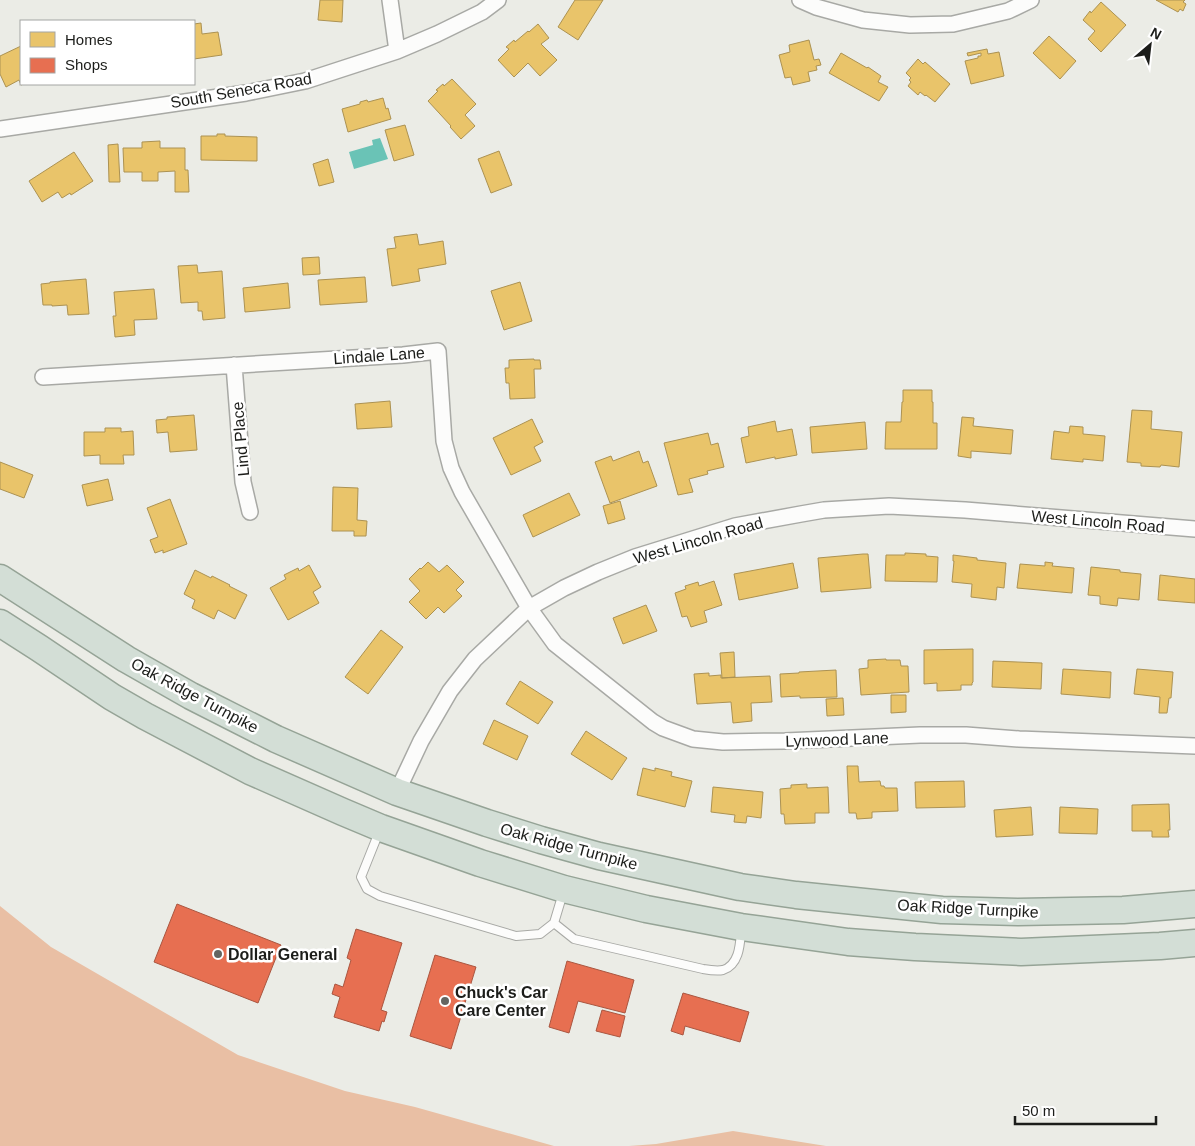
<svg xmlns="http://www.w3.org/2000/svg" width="1195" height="1146" font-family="Helvetica,sans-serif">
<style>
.forest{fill:#e9bfa4}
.water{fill:#6ac3b6}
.homes{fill:#e9c46a;stroke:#ac9252}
.shops{fill:#e76f51;stroke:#aa5640}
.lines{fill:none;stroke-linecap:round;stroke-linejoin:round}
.service-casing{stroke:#a8a9a5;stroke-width:10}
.minor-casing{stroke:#a8a9a5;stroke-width:18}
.trunk-casing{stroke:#95a396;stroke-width:29}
.service{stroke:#fcfcfb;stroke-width:8}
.minor{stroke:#fcfcfb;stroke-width:15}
.trunk{stroke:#d3ded6;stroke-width:26}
.poi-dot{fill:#646561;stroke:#fff;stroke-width:2}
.labels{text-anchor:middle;stroke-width:5;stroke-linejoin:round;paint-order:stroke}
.street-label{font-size:16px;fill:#1c1d1a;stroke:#fff}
.poi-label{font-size:16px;font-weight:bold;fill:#1c1d1a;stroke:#fff;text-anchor:start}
</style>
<rect width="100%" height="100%" fill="#ebece6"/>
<path class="forest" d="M0 906 51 947 238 1055 345 1091 415 1107 554 1146H0Z
M733 1131 826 1146H629L656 1144Z"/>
<path class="water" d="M380 138 388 159 354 169 349 152 373 145 372 140Z"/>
<path class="homes" d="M320 0H343L342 22 318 20Z
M575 0H603L578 40 558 27Z
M1156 0H1185L1183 2 1186 4 1183 11 1180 9 1178 12Z
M1101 2 1126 25 1101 52 1088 39 1095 31 1083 20 1090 11 1091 13Z
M201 23 202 34 218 32 222 55 194 59V24Z
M538 24 549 38 541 44 557 60 540 76 528 63 514 77 498 60 509 49 506 47 514 40 515 42 528 31 529 32Z
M1049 36 1076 61 1060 79 1033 53Z
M809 40 814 60 819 59 821 65 816 66 817 70 808 72 810 81 793 85 791 77 785 78 779 55 790 52 789 45Z
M21 46V84H24L21 85 19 80 6 87 0 74V56Z
M987 49 988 54 999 52 1004 76 971 84 965 61 978 58V56H981V53L968 56 967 53Z
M841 53 867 68 868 67 881 76 878 82 888 87 879 101 829 73Z
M918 59 923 64 925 62 950 84 935 102 926 95 925 96 920 92 918 95 908 86 911 82 909 80 911 78 906 73Z
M452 79 476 104 465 115 475 126 461 139 450 127 451 126 428 101 438 91 436 90 443 84 444 86Z
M383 98 386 109 388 108 391 119 348 132 342 109 360 104V102L367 100 368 102Z
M405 125 414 155 394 161 385 130Z
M217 134H225V136L257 137V161L201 160V136H217Z
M160 141V148H185V170H188L189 192H175V171L158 172V181H142V172H124L123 148H142V142Z
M118 144 120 182H109L108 145Z
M499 151 512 185 491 193 478 159Z
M74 152 93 181 71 195 70 193 62 198 58 192 42 202 29 181Z
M328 159 334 182 319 186 313 164Z
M417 234 419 245 443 241 446 264 418 269 420 281 392 286 387 249 396 248 394 237Z
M319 257 320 274 303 275 302 258Z
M197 265 198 273 222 271 225 318 203 320 202 311H198V302L181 303 178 266Z
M365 277 367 302 320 305 318 280Z
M86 279 89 314 68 315 67 305 52 306V305H43L41 284 50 283V282Z
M520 282 532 321 504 330 491 291Z
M288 283 290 308 245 312 243 288Z
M154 289 157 319 134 320 135 335 115 337 113 316H116L114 292Z
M534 359V360H540L541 369H534L535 398 510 399 509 383H506L505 368H509V360Z
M903 390H932V402H933V423H937V449H885L886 422H901L902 402H903Z
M390 401 392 427 357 429 355 404Z
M1132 410 1152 411 1151 429 1182 432 1179 467 1161 465 1160 467 1141 466V463L1127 462Z
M194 415 197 450 170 452 168 432 157 433 156 420 167 419V417Z
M962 417 974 418 973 426 1013 430 1011 454 971 451V458L958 456Z
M532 419 543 442 534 447 541 461 511 475 493 438Z
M775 421 777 432 792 429 797 455 775 459V457L746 463 741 438 749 436 748 427Z
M865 422 867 449 812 453 810 427Z
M1070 426 1083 427V434L1105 436 1103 461 1083 459V462L1051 459 1054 431 1069 433Z
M105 428H121V432L133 431 134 455H123L124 464H100V455L84 456V432H105Z
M708 433 711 445 718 443 724 467 707 471 708 474 689 479 693 492 678 495 664 443Z
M639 451 643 463 648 461 657 486 610 503 595 462 611 456 613 461Z
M0 462 33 475 24 498 0 489Z
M108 479 113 500 87 506 82 485Z
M333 487 358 488 357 520 367 521 366 536H354V531H332Z
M569 493 580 515 533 537 523 515Z
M170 499 187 544 163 553V550L155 553 150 540 158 537 147 508Z
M620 501 625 519 608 524 603 506Z
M905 553 926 554V556L938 557 937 582 885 581 886 555H905Z
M863 554H868L871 588 821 592 818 558Z
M953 555 977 558V560L1006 563 1004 588 997 587 996 600 971 597 972 584 952 582 954 561H953Z
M428 562 439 572 447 565 464 582 456 590 462 596 444 613 438 607 426 619 409 602 420 591 409 579 420 568 421 569Z
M1045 562 1053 563 1052 566 1074 568 1072 593 1017 588 1020 564 1045 566Z
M793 563 798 588 739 600 734 574Z
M309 565 321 587 313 592 319 603 288 620 270 588 286 579 284 575 298 568 299 571Z
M1091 567 1120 570V572L1141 574 1139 600 1118 598 1117 606 1100 604V596L1088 595Z
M195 570 211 578 212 576 230 585 229 586 247 595 235 619 218 610 214 619 192 608 195 600 184 594Z
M1160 575 1195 579V603L1158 600Z
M714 581 722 605 704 611 707 622 691 627 687 616 682 617 675 593 686 589 685 586 698 582 699 586Z
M646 605 657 631 623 644 613 618Z
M381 630 403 647 368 694 345 677Z
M973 649V682L972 683V685H961V690L937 691V683L924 684V650Z
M734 652 735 677 722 678 720 653Z
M886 659V660H900L901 666H908L909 692 861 695 859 669 868 668V660Z
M993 661 1042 663 1041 689 992 687Z
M1063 669 1111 672 1110 698 1061 694Z
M1137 669 1173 672 1171 698H1169L1167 713H1159L1160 697 1134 694Z
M836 670 837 697 800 698V696L781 697 780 674 799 673V672Z
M709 673V676L721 675V678L770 676 772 702 751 703 752 721 733 723 731 702 697 704 694 674Z
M520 681 553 702 538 724 506 704Z
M891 695H906V712L891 713Z
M843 698 844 715 827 716 826 699Z
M494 720 528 736 517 760 483 744Z
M586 731 627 758 612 780 571 754Z
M847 766H858L859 782 880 781 881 786H884L885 788H897L898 811 872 812V818L857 819 856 813H849Z
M643 768 655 771V768L672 772 671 776 692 781 685 807 637 795Z
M964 781 965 807 916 808 915 782Z
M807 784V788L828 787 829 813H815V823L785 824 784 814H781L780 789 791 788V785Z
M713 787 763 792 761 818 747 816 746 823 734 822 735 815 711 812Z
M1169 804 1170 830H1168L1169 837H1152V831H1132V805Z
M1031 807 1033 835 996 837 994 810Z
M1060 807 1098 809 1097 834 1059 833Z"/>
<path class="shops" d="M177 904 281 945 258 1003 154 962Z
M356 929 402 943 381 1010 387 1012 384 1022 382 1021 379 1031 334 1017 340 997 332 994 335 984 343 987 351 960 347 958Z
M435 955 476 967 451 1049 410 1036Z
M567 961 634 980 625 1013 578 1001 569 1033 549 1027Z
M683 993 749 1012 740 1042 685 1026 683 1035 671 1031Z
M602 1010 625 1016 620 1037 596 1031Z"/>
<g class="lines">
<defs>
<path id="service" d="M379 832 361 877 367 889 380 896 516 936 540 934 554 923 574 939 703 969C709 970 718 971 723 970 739 965 740 945 741 932
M554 923 563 893"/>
<path id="minor" d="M390 0 397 51
M800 0 816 7 863 20 910 25 953 24 1008 11 1031 0
M0 129 246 93 305 81 397 51 437 34 482 12 498 0
M234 365 243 482 250 512
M43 377 403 355 438 351 444 441 451 468 462 492 529 608 555 644 653 722 663 728 693 739 723 742 785 741 920 735H966L1019 739 1195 746
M397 792 421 741 450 691 475 659 529 608 564 588 598 572 635 557 735 526 801 514 824 510 889 506 965 510 1195 529"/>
<path id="trunk" d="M0 578 126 659 191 696 276 739 397 792 487 823 541 840 599 856 740 887 796 895 942 910 1018 912 1123 910 1195 904
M0 623 39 648 112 697 145 716 250 771 343 812 381 828 480 863 564 889 646 909 741 927 848 942 915 947 1021 952 1160 946 1195 943"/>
</defs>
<use href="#service" class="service-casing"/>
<use href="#minor" class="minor-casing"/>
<use href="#trunk" class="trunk-casing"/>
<use href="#service" class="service"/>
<use href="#minor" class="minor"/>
<use href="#trunk" class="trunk"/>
</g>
<g class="poi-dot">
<circle cx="218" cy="954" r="5"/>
<circle cx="445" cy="1001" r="5"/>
</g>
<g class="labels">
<g class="street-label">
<text transform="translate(241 90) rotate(-10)" y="6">South Seneca Road</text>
<text transform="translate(379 355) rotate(-4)" y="6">Lindale Lane</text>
<text transform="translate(240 439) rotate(-95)" y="6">Lind Place</text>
<text transform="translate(1098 521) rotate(5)" y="6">West Lincoln Road</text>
<text transform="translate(698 540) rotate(-16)" y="6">West Lincoln Road</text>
<text transform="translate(195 695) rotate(28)" y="6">Oak Ridge Turnpike</text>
<text transform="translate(837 739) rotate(-2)" y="6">Lynwood Lane</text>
<text transform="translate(569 846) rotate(15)" y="6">Oak Ridge Turnpike</text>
<text transform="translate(968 908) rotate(3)" y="6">Oak Ridge Turnpike</text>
</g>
<g class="poi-label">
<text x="228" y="960">Dollar General</text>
<text x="455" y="998">Chuck's Car<tspan x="455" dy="18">Care Center</tspan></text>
</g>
</g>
<rect x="20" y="20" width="175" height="65" fill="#ffffff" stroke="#a4a5a3"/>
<rect x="30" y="32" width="25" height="15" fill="#e9c46a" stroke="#a4a5a3"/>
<text x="65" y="45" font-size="15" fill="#1c1d1a">Homes</text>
<rect x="30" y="58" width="25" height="15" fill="#e76f51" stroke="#a4a5a3"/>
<text x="65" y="70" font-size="15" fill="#1c1d1a">Shops</text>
<g transform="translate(1150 45) rotate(28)" stroke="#ffffff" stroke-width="4" paint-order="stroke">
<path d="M0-4L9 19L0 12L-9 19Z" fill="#1c1d1a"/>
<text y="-8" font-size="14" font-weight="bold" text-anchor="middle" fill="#1c1d1a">N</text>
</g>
<path d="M1015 1116v8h141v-8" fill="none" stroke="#1c1d1a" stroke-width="2.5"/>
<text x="1022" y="1116" font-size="15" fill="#1c1d1a" stroke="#ffffff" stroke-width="4" paint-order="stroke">50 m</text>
</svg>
